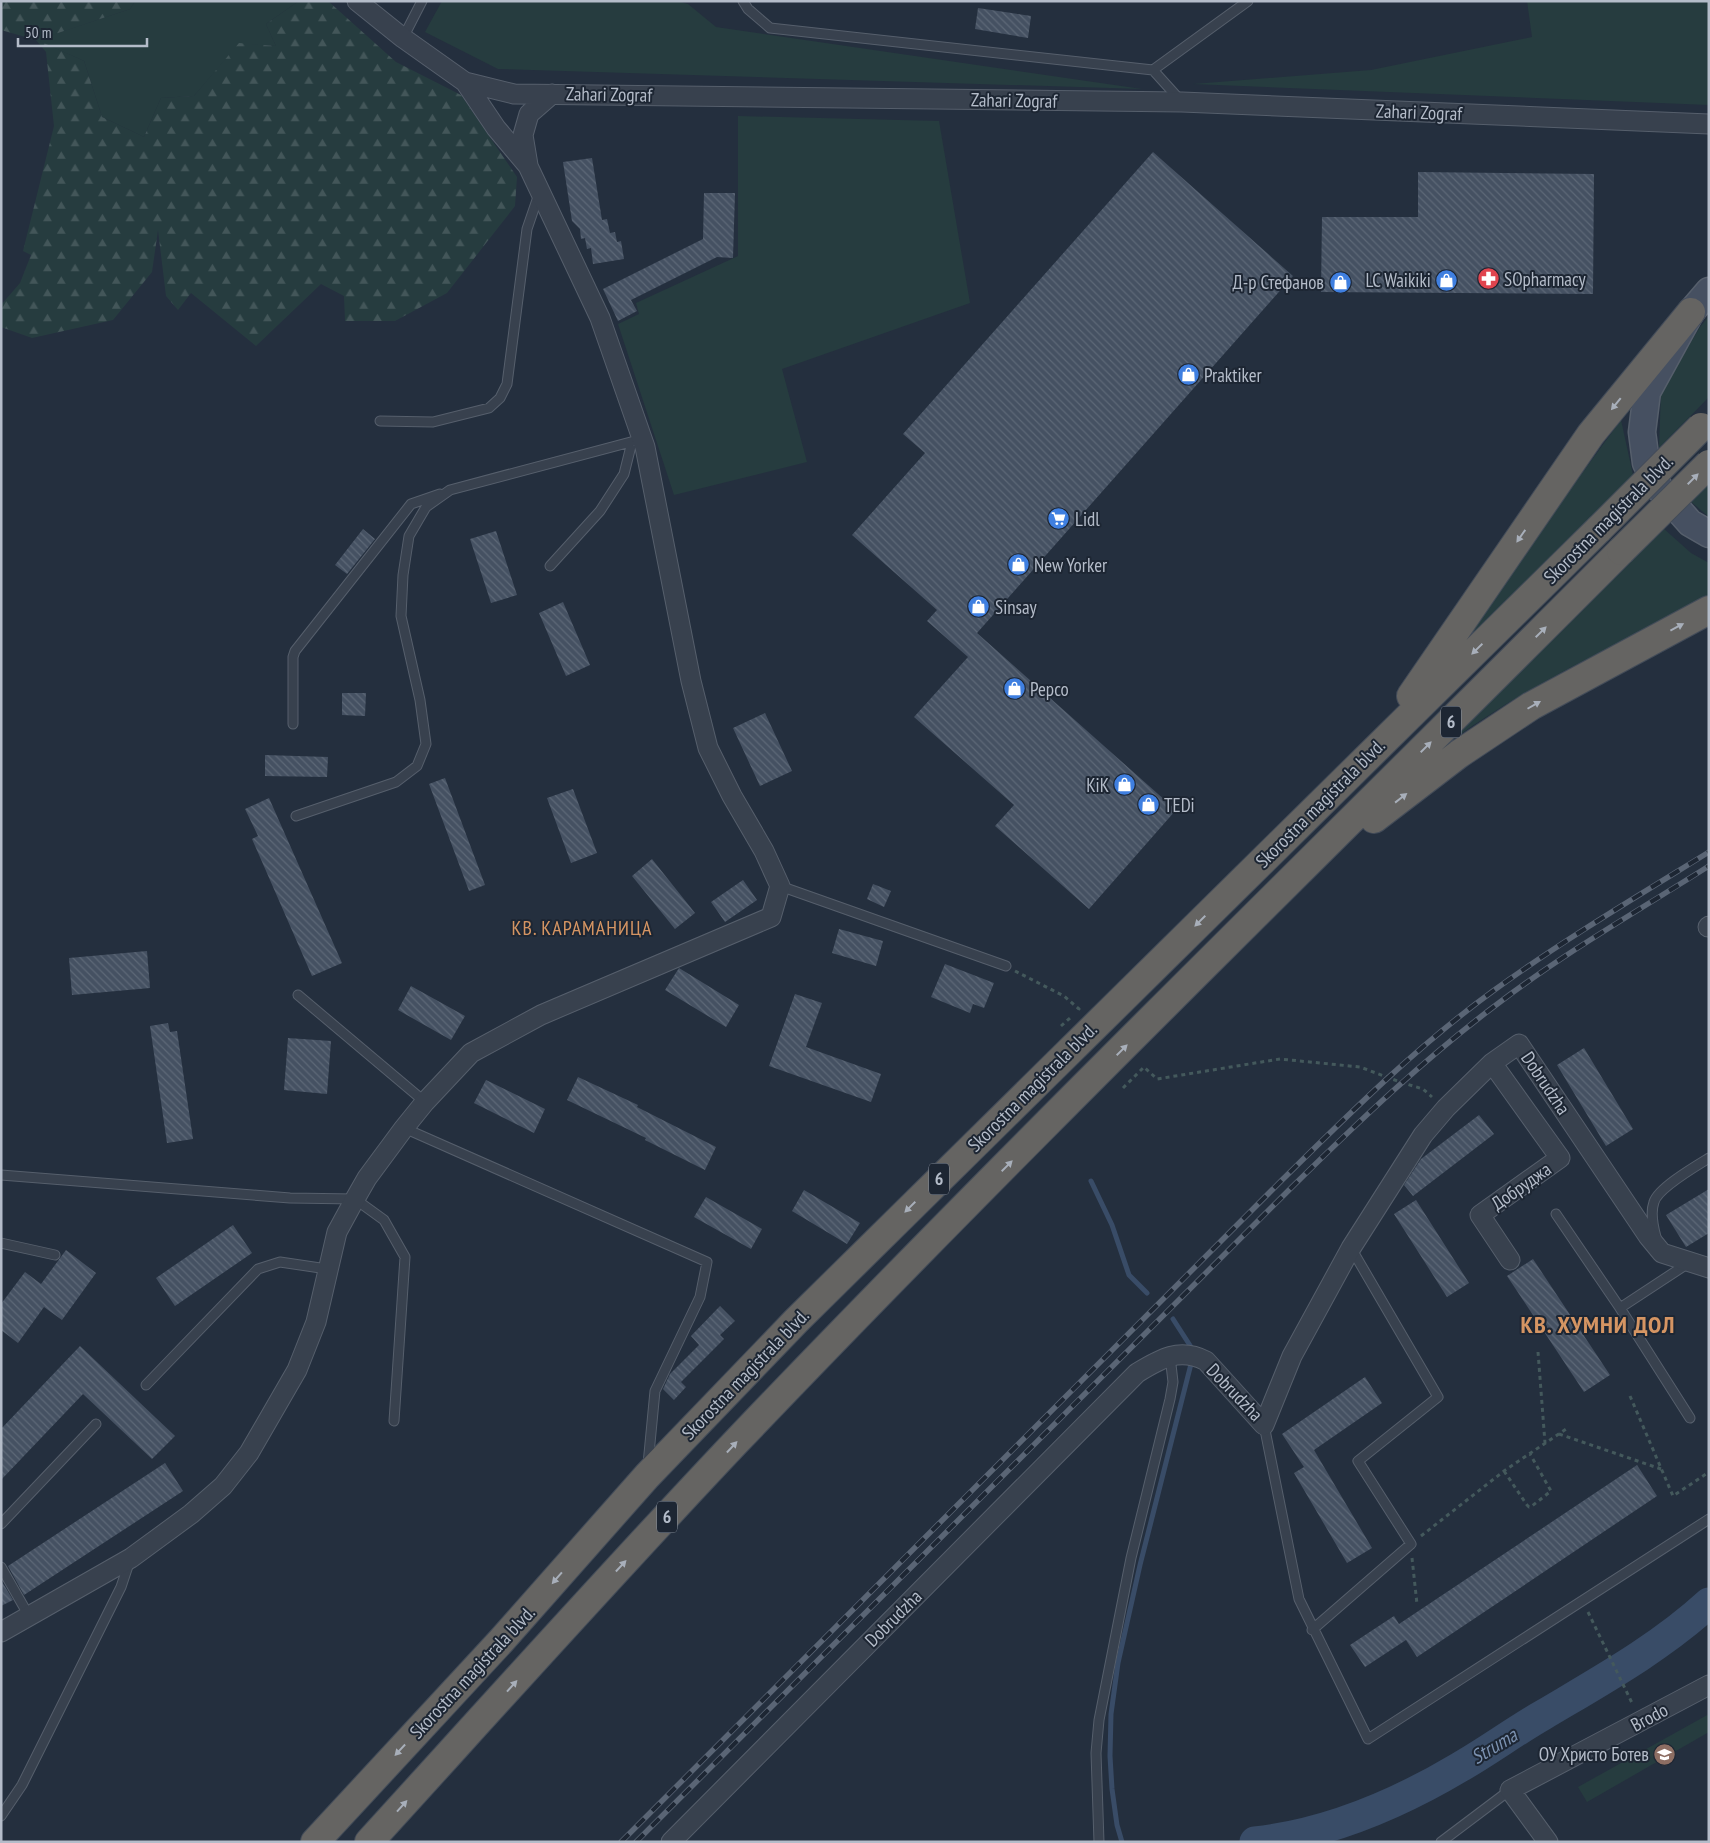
<svg xmlns="http://www.w3.org/2000/svg" width="1710" height="1843" font-family="'PT Sans Narrow',sans-serif">
<style>
.green{fill:#263c3f}
.forest{fill:url(#forest-firs)}
.lines{fill:none;stroke-linecap:round;stroke-linejoin:round}
.stream{stroke:#394c67;stroke-width:5}
.river{stroke:#394c67;stroke-width:31}
.building{fill:url(#building-back-hatch)}
.service-casing{stroke:#565f6c;stroke-width:11}
.minor-casing{stroke:#565f6c;stroke-width:21}
.secondary-casing{stroke:#565f6c;stroke-width:29}
.trunk-casing{stroke:#434c59;stroke-width:30}
.path{stroke:#44595c;stroke-width:3;stroke-dasharray:4 4;stroke-linecap:butt}
.service{stroke:#38414e;stroke-width:9}
.minor{stroke:#38414e;stroke-width:19}
.secondary{stroke:#465061;stroke-width:26}
.trunk{stroke:#656462;stroke-width:28}
.rail-casing{stroke:#5a6575;stroke-width:5.5}
.rail{stroke:#1d2633;stroke-width:4;stroke-dasharray:11;stroke-linecap:butt}
.trunk-bridge-casing{stroke:#434c59;stroke-width:30;stroke-linecap:butt}
.trunk-bridge{stroke:#656462;stroke-width:28}
.oneway{fill:#a8afba}
.labels{text-anchor:middle;stroke-width:4;stroke-linejoin:round;paint-order:stroke}
.shield{fill:#1d2633;stroke:#878f9c;stroke-width:1}
.shield-label{font-size:18px;font-weight:bold;fill:#b4bcc9}
.street-label{font-size:19px;fill:#b4bcc9;stroke:#1d2633}
.poi-label{font-size:19px;fill:#b4bcc9;stroke:#1d2633;text-anchor:start}
.neighbourhood-label{font-size:20px;letter-spacing:1px;fill:#d59563;stroke:#1d2633}
.water-label{font-size:20px;font-style:italic;fill:#7c92b1;stroke:#1d2633}
.district-label{font-size:24px;font-weight:bold;letter-spacing:1px;fill:#d59563;stroke:#1d2633}
</style>
<defs>
<pattern id="forest-firs" width="22" height="20" patternUnits="userSpaceOnUse" patternTransform="scale(1.25)"><rect width="22" height="20" fill="#263c3f"/><path d="M5 1l3.5 6h-7zM16 11l3.5 6h-7z" fill="#435659"/></pattern>
<pattern id="building-back-hatch" width="6" height="6" patternUnits="userSpaceOnUse" patternTransform="scale(1.25)"><rect width="6" height="6" fill="#455162"/><path d="M-1 5l2 2M0 0l6 6M5-1l2 2" fill="none" stroke="#5d6877"/></pattern>
</defs>
<rect width="100%" height="100%" fill="#242f3e"/>
<path class="green" d="M135 1H299L266 24 276 46 239 44 194 96 161 98 144 137 102 117 84 61 36 40 130 9Z
M442 1H677L688 4 716 27 1142 89 498 69 425 32Z
M1527 1H1709V105L1193 84 1371 70 1532 37Z
M738 116 939 121 970 303 782 369 807 462 674 495 618 324 639 314 636 303 738 256Z
M1709 316V397L1659 448 1661 392 1700 327Z
M1621 420 1633 475 1435 674Z
M1709 480V517L1689 500Z
M1663 528 1691 553 1709 563V600C1634 636 1556 671 1486 717 1467 729 1448 743 1430 757L1426 755 1631 560Z
M1709 1714V1732L1587 1802 1578 1787Z"/>
<path class="forest" d="M1 1H135L130 9 37 40 84 61 102 117 144 137 161 98 194 96 239 43 276 46 266 24 299 1H328L396 62 461 95 517 177 515 206 447 293 395 321H345L344 296 321 284 256 346 191 293 178 310 166 296 158 230 152 272 113 320 32 338 1 327V305L20 283 31 255 23 251 54 126 46 52 36 40 1 30Z"/>
<g class="lines">
<path class="stream" d="M1091 1181 1112 1225 1129 1275 1147 1293
M1173 1319 1191 1347V1351
M1122 1842 1117 1825 1112 1789 1110 1756 1111 1714 1118 1663 1140 1565 1192 1360"/>
<path class="river" d="M1255 1842C1327 1834 1398 1804 1460 1767 1488 1751 1515 1731 1543 1715 1600 1681 1660 1648 1709 1603"/>
</g>
<path class="building" d="M978 8 1031 16 1028 38 975 29Z
M1153 152 1293 276 977 633 1176 810 1089 909 995 826 1014 805 914 717 968 657 927 621 937 610 852 535 925 453 903 434Z
M592 158 602 220 607 219 610 233 615 232 617 242 621 241 624 259 593 264 591 248 587 249 585 238 581 239 580 229 572 221 563 162Z
M1418 172 1594 174 1593 294 1321 292 1322 217H1418Z
M704 193H735L733 258 717 257 631 300 637 311 618 321 603 289 703 239Z
M363 529 375 539 347 574 335 565Z
M496 531 517 595 491 603 470 539Z
M563 602 590 665 566 676 539 613Z
M342 693H366L365 716 342 715Z
M765 713 792 771 760 786 733 728Z
M265 755 328 757 327 777 265 776Z
M445 778 485 885 469 891 429 784Z
M573 789 597 853 571 863 547 798Z
M269 798 342 963 312 976 252 839 258 836 245 809Z
M652 859 695 913 675 929 632 876Z
M743 880 757 900 725 922 711 902Z
M873 884 891 891 884 907 867 899Z
M839 929 883 941 876 966 832 953Z
M147 951 150 988 72 995 69 958Z
M945 964 994 983 984 1008 973 1004 970 1013 931 997Z
M679 968 739 1005 726 1027 665 990Z
M411 986 465 1016 451 1040 398 1010Z
M795 994 822 1003 806 1047 881 1074 871 1102 769 1066Z
M168 1023 170 1032 177 1031 193 1139 167 1143 150 1026Z
M288 1038 331 1041 327 1094 284 1090Z
M1584 1048 1633 1129 1606 1146 1557 1065Z
M578 1077 638 1105 637 1107 716 1147 705 1170 645 1140 646 1138 567 1100Z
M486 1080 545 1109 534 1133 474 1103Z
M1479 1115 1494 1134 1413 1196 1404 1185 1421 1159Z
M1709 1189V1233L1686 1247 1666 1215Z
M804 1190 860 1223 847 1244 792 1211Z
M706 1197 762 1229 751 1249 694 1217Z
M1416 1200 1469 1283 1447 1297 1394 1214Z
M233 1225 252 1253 175 1306 156 1278Z
M66 1250 96 1273 62 1320 44 1307 18 1343 1 1330V1304L25 1272 41 1284Z
M1533 1259 1610 1375 1584 1392 1507 1276Z
M720 1306 735 1321 720 1335 724 1339 681 1382 686 1387 674 1400 663 1389 670 1374 699 1345 691 1336Z
M80 1346 175 1436 152 1459 83 1394 1 1480V1429Z
M1365 1377 1382 1403 1314 1450 1372 1548 1347 1563 1294 1473 1304 1467 1282 1434Z
M165 1463 183 1491 24 1595 8 1566Z
M1637 1465 1657 1496 1417 1657 1406 1640 1365 1667 1350 1645 1394 1616 1399 1624Z
M1 1580 13 1600 1 1606Z"/>
<g class="lines">
<defs>
<path id="service" d="M743 1 748 9 770 28 1153 70 1248 1
M403 38 422 1
M1153 70 1181 101
M380 421 433 422 489 408 500 398 507 384 527 229 539 194
M550 566 600 511 624 474 632 442
M293 724V657L295 651 411 504 440 494
M296 816 396 782 417 766 426 744 420 700 401 616 403 575 409 536 426 507 450 490 642 439
M780 886 1006 966
M298 995 425 1102
M404 1128 707 1262 700 1297 655 1391 648 1464
M1 1175 290 1198 355 1199 384 1220 405 1257 394 1421
M1556 1214 1620 1308 1690 1418
M1656 1237C1653 1226 1650 1213 1654 1202 1658 1188 1696 1166 1709 1158
M1 1243 55 1255
M1620 1308 1690 1262
M146 1385 258 1269 280 1262 327 1269
M1264 1425 1299 1599 1368 1739 1709 1519
M1 1524 96 1424
M1 1567 29 1616
M1312 1630 1411 1544 1358 1461 1438 1397 1351 1248
M1 1816 22 1785 121 1587 130 1560
M1099 1842 1096 1753 1099 1720 1131 1558 1170 1399 1173 1382 1170 1356
M1441 1842 1510 1790"/>
<path id="minor" d="M357 1 403 38 465 82 514 94 1182 102 1709 124
M528 165 523 135 529 114 552 94
M1708 927 1709 926
M1492 1063 1560 1158 1480 1215 1510 1260
M1 1632 131 1558 191 1514 223 1486 249 1453 297 1370 316 1322 337 1232 355 1199 367 1178 404 1128 425 1102 471 1053 541 1015 771 917 780 886 764 851 732 796 708 748 691 681 645 447 600 318 528 166 496 128 465 82
M671 1842 1137 1373C1160 1359 1179 1347 1206 1361L1264 1425 1292 1356 1351 1248 1423 1135 1446 1108 1492 1063 1519 1044 1648 1236 1662 1253 1709 1268
M1548 1842 1510 1790 1709 1685"/>
<path id="secondary" d="M1709 291 1691 312 1647 392 1642 432 1646 463 1660 489 1690 523 1709 534"/>
<path id="trunk" d="M1411 696 1591 434 1691 312
M1374 819 1459 754 1531 706 1709 610
M315 1842 501 1641 647 1476 796 1321 1599 529
M369 1842C491 1708 612 1573 736 1442 1025 1139 1326 847 1621 551"/>
</defs>
<use href="#service" class="service-casing"/>
<use href="#minor" class="minor-casing"/>
<use href="#secondary" class="secondary-casing"/>
<use href="#trunk" class="trunk-casing"/>
<path class="path" d="M1015 971 1064 996 1079 1009 1078 1010
M1061 1026 1070 1018
M1123 1088 1144 1067 1157 1079 1280 1059 1360 1067 1400 1082 1423 1089 1432 1097
M1538 1352 1545 1443
M1630 1396 1673 1496 1709 1472
M1559 1434 1661 1469
M1504 1471 1527 1505 1529 1507 1532 1506 1551 1491 1530 1454
M1421 1536 1504 1471 1569 1427
M1412 1558 1417 1604
M1588 1612 1633 1705"/>
<use href="#service" class="service"/>
<use href="#minor" class="minor"/>
<use href="#secondary" class="secondary"/>
<use href="#trunk" class="trunk"/>
<defs>
<path id="rail" d="M621 1842 1282 1180C1349 1114 1416 1047 1493 991 1562 941 1636 897 1709 852
M636 1842 1291 1188C1358 1122 1425 1058 1500 1002 1566 952 1639 910 1709 866"/>
</defs>
<use href="#rail" class="rail-casing"/>
<use href="#rail" class="rail"/>
<defs>
<path id="trunk-bridge" d="M1599 529 1701 427
M1621 551 1709 464"/>
</defs>
<use href="#trunk-bridge" class="trunk-bridge-casing"/>
<use href="#trunk-bridge" class="trunk-bridge"/>
</g>
<defs><path id="oneway-solid" d="M-6-.8H1V-3.2L6.5 0L1 3.2V.8H-6Z" transform="scale(1.25)"/></defs>
<g class="oneway">
<use href="#oneway-solid" transform="translate(1616 404) rotate(129)"/>
<use href="#oneway-solid" transform="translate(1693 479) rotate(-45)"/>
<use href="#oneway-solid" transform="translate(1521 536) rotate(125)"/>
<use href="#oneway-solid" transform="translate(1677 627) rotate(-28)"/>
<use href="#oneway-solid" transform="translate(1541 632) rotate(-45)"/>
<use href="#oneway-solid" transform="translate(1477 649) rotate(136)"/>
<use href="#oneway-solid" transform="translate(1534 705) rotate(-30)"/>
<use href="#oneway-solid" transform="translate(1426 747) rotate(-45)"/>
<use href="#oneway-solid" transform="translate(1401 798) rotate(-38)"/>
<use href="#oneway-solid" transform="translate(1200 921) rotate(135)"/>
<use href="#oneway-solid" transform="translate(1122 1050) rotate(-45)"/>
<use href="#oneway-solid" transform="translate(1007 1166) rotate(-45)"/>
<use href="#oneway-solid" transform="translate(910 1207) rotate(135)"/>
<use href="#oneway-solid" transform="translate(732 1447) rotate(-47)"/>
<use href="#oneway-solid" transform="translate(621 1566) rotate(-47)"/>
<use href="#oneway-solid" transform="translate(557 1578) rotate(131)"/>
<use href="#oneway-solid" transform="translate(512 1686) rotate(-48)"/>
<use href="#oneway-solid" transform="translate(400 1750) rotate(133)"/>
<use href="#oneway-solid" transform="translate(402 1806) rotate(-48)"/>
</g>
<defs>
<symbol id="pharmacy-disc" viewBox="-11 -11 22 22"><circle r="9.5" fill="#e0444e" stroke="#1d2633"/><path d="M-2-6h4v4h4v4h-4v4h-4v-4h-4v-4h4Z" fill="#fff"/></symbol>
<symbol id="shop-disc" viewBox="-11 -11 22 22"><circle r="9.5" fill="#3f7fe0" stroke="#1d2633"/><path d="M-5-2.5h2.3a2.7 3.5 0 0 1 5.4 0H5L5.5 6h-11ZM-1.5-2.5h3a1.5 2.3 0 0 0-3 0Z" fill="#fff"/></symbol>
<symbol id="supermarket-disc" viewBox="-11 -11 22 22"><circle r="9.5" fill="#3f7fe0" stroke="#1d2633"/><path d="M-6-5.5h2.5l.6 2H6L4.5 2H-2.5L-4.4-4H-6ZM-1.5 3.2a1.3 1.3 0 1 0 .1 0ZM3 3.2a1.3 1.3 0 1 0 .1 0Z" fill="#fff"/></symbol>
<symbol id="school-disc" viewBox="-11 -11 22 22"><circle r="9.5" fill="#8d6e63" stroke="#1d2633"/><path d="M0-5L7-2L0 1L-7-2ZM-4 1L0 2.5L4 1V4Q0 6-4 4Z" fill="#fff"/></symbol>
</defs>
<g fill-rule="evenodd">
<use href="#pharmacy-disc" x="1476" y="266" width="25" height="25"/>
<use href="#shop-disc" x="1434" y="268" width="25" height="25"/>
<use href="#shop-disc" x="1328" y="270" width="25" height="25"/>
<use href="#shop-disc" x="1176" y="362" width="25" height="25"/>
<use href="#supermarket-disc" x="1046" y="506" width="25" height="25"/>
<use href="#shop-disc" x="1006" y="552" width="25" height="25"/>
<use href="#shop-disc" x="966" y="594" width="25" height="25"/>
<use href="#shop-disc" x="1002" y="676" width="25" height="25"/>
<use href="#shop-disc" x="1112" y="772" width="25" height="25"/>
<use href="#shop-disc" x="1136" y="792" width="25" height="25"/>
<use href="#school-disc" x="1652" y="1742" width="25" height="25"/>
</g>
<g class="labels">
<g class="shield">
<rect x="1441" y="706.5" width="20" height="31" rx="4"/>
<rect x="929" y="1163.5" width="20" height="31" rx="4"/>
<rect x="657" y="1501.5" width="20" height="31" rx="4"/>
</g>
<g class="shield-label">
<text x="1451" y="728">6</text>
<text x="939" y="1185">6</text>
<text x="667" y="1523">6</text>
</g>
<g class="street-label">
<text transform="translate(609 94) rotate(1)" y="7">Zahari Zograf</text>
<text transform="translate(1014 100) rotate(1)" y="7">Zahari Zograf</text>
<text transform="translate(1419 112) rotate(2)" y="7">Zahari Zograf</text>
<text transform="translate(1608 519) rotate(-45)" y="7">Skorostna magistrala blvd.</text>
<text transform="translate(1320 803) rotate(-45)" y="7">Skorostna magistrala blvd.</text>
<text transform="translate(1546 1083) rotate(56)" y="7">Dobrudzha</text>
<text transform="translate(1032 1087) rotate(-45)" y="7">Skorostna magistrala blvd.</text>
<text transform="translate(1521 1186) rotate(-35)" y="7">Добруджа</text>
<text transform="translate(745 1374) rotate(-46)" y="7">Skorostna magistrala blvd.</text>
<text transform="translate(1235 1392) rotate(46)" y="7">Dobrudzha</text>
<text transform="translate(893 1618) rotate(-45)" y="7">Dobrudzha</text>
<text transform="translate(472 1672) rotate(-47)" y="7">Skorostna magistrala blvd.</text>
<text transform="translate(1649 1717) rotate(-28)" y="7">Brodo</text>
</g>
<g class="poi-label">
<text x="1504" y="286">SOpharmacy</text>
<text x="1431" y="287" text-anchor="end">LC Waikiki</text>
<text x="1324" y="289" text-anchor="end">Д-р Стефанов</text>
<text x="1204" y="382">Praktiker</text>
<text x="1075" y="526">Lidl</text>
<text x="1034" y="572">New Yorker</text>
<text x="995" y="614">Sinsay</text>
<text x="1030" y="696">Pepco</text>
<text x="1109" y="792" text-anchor="end">KiK</text>
<text x="1164" y="812">TEDi</text>
<text x="1649" y="1761" text-anchor="end">ОУ Христо Ботев</text>
</g>
<g class="neighbourhood-label">
<text x="582" y="935">КВ. КАРАМАНИЦА</text>
</g>
<g class="water-label">
<text transform="translate(1494 1746) rotate(-31)" y="7">Struma</text>
</g>
<g class="district-label">
<text x="1598" y="1333">КВ. ХУМНИ ДОЛ</text>
</g>
</g>
<rect width="1710" height="1843" fill="none" stroke="#b4bcc9" stroke-width="5"/>
<path d="M18 38v8h129v-8" fill="none" stroke="#b4bcc9" stroke-width="2.5"/>
<text x="25" y="38" font-size="15" fill="#b4bcc9" stroke="#1d2633" stroke-width="4" paint-order="stroke">50 m</text>
</svg>
